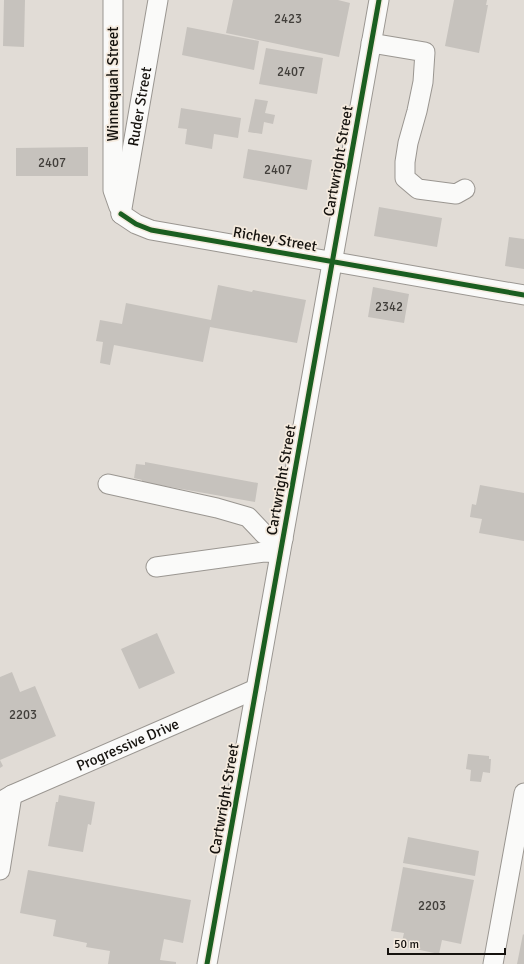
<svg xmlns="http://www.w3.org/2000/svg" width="524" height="964" font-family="Signika,sans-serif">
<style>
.building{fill:#c6c2bd}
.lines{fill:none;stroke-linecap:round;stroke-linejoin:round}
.minor-casing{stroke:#9a9691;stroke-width:21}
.minor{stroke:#fafaf9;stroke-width:19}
.cycleway-casing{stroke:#f4eade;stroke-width:8}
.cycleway{stroke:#1b5e20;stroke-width:5}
.labels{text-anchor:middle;stroke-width:3.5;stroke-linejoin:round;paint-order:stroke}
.number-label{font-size:13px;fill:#423f3b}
.street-label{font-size:15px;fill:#15120e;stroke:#f4eade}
</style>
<rect width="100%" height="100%" fill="#e1dcd6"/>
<path class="building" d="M4 0H25L24 47 3 46Z
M233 0H338L350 3 339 57 226 33Z
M454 0H487L486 5H488L479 53 445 46Z
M187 27 259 41 254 70 182 55Z
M266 48 323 58 317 94 259 84Z
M255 99 268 101 265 113 275 115 273 124 264 122 262 134 248 132Z
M181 108 241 118 238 138 214 134 212 149 185 144 187 129 178 128Z
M88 147V176H16V148Z
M248 149 312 160 307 190 243 178Z
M379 207 442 218 437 247 374 236Z
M509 237 524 239V269L505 266Z
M218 285 252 292 253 290 306 300 297 343 210 327 203 362 114 345 110 365 100 363 103 342 96 341 100 320 122 324 126 303 211 320Z
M373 287 409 294 404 323 368 317Z
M145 462 258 483 255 502 142 482V480L134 478 136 464 145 465Z
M480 485 524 493V541L479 533 482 519 470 517 472 504 476 505Z
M157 633 175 673 139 689 121 649Z
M12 672 20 692 35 686 56 736 0 760 3 766 0 768V677Z
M468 754 489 756V759H491L490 773 483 772 481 782 470 781 471 770 466 769Z
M59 795 95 802 91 825 88 824 83 852 48 846 56 802H58Z
M408 837 479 851 475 876 403 863Z
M403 867 474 880 461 944 442 940 439 954 401 946 404 933 391 931Z
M28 870 191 900 183 943 164 939 160 960 176 962V964H108L110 951 86 947 87 943 53 936 56 920 20 913Z
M523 934 524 935V964H517Z"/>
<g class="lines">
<defs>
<g id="minor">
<path d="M113 0V190L119 207"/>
<path d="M371 43 425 52 423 82 417 111 408 143 405 162V178L418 189 456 194 465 189"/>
<path d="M121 214 136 224 151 230 524 295"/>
<path id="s1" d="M121 214 158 0"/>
<path d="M108 484 217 508 248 517 264 534 283 539"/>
<path d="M156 567 264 552 280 553"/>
<path id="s2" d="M0 802 12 795 256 689"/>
<path d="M0 870 12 795"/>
<path d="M207 964 379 0"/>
<path d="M493 964 524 793"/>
</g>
</defs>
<use href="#minor" class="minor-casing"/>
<use href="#minor" class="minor"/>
<defs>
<path id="cycleway" d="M121 214 136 224 151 230 524 295
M207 964 379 0"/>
</defs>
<use href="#cycleway" class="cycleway-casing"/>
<use href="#cycleway" class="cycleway"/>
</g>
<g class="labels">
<g class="number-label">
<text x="288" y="23">2423</text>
<text x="291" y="76">2407</text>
<text x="52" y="167">2407</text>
<text x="278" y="174">2407</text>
<text x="389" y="311">2342</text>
<text x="23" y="719">2203</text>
<text x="432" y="910">2203</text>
</g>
<g class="street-label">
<text transform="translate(113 84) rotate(-90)" y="5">Winnequah Street</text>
<text dy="5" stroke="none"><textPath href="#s1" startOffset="109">Ruder Street</textPath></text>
<text transform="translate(338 161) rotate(-80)" y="5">Cartwright Street</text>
<text transform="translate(275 239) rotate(10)" y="5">Richey Street</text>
<text transform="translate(281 480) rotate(-80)" y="5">Cartwright Street</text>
<text dy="5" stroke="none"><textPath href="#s2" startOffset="140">Progressive Drive</textPath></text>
<text transform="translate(224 799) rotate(-80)" y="5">Cartwright Street</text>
</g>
</g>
<path d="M388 948v6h117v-6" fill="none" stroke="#15120e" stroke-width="2"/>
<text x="394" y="948" font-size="12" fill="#15120e" stroke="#f4eade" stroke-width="3" paint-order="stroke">50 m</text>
</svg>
